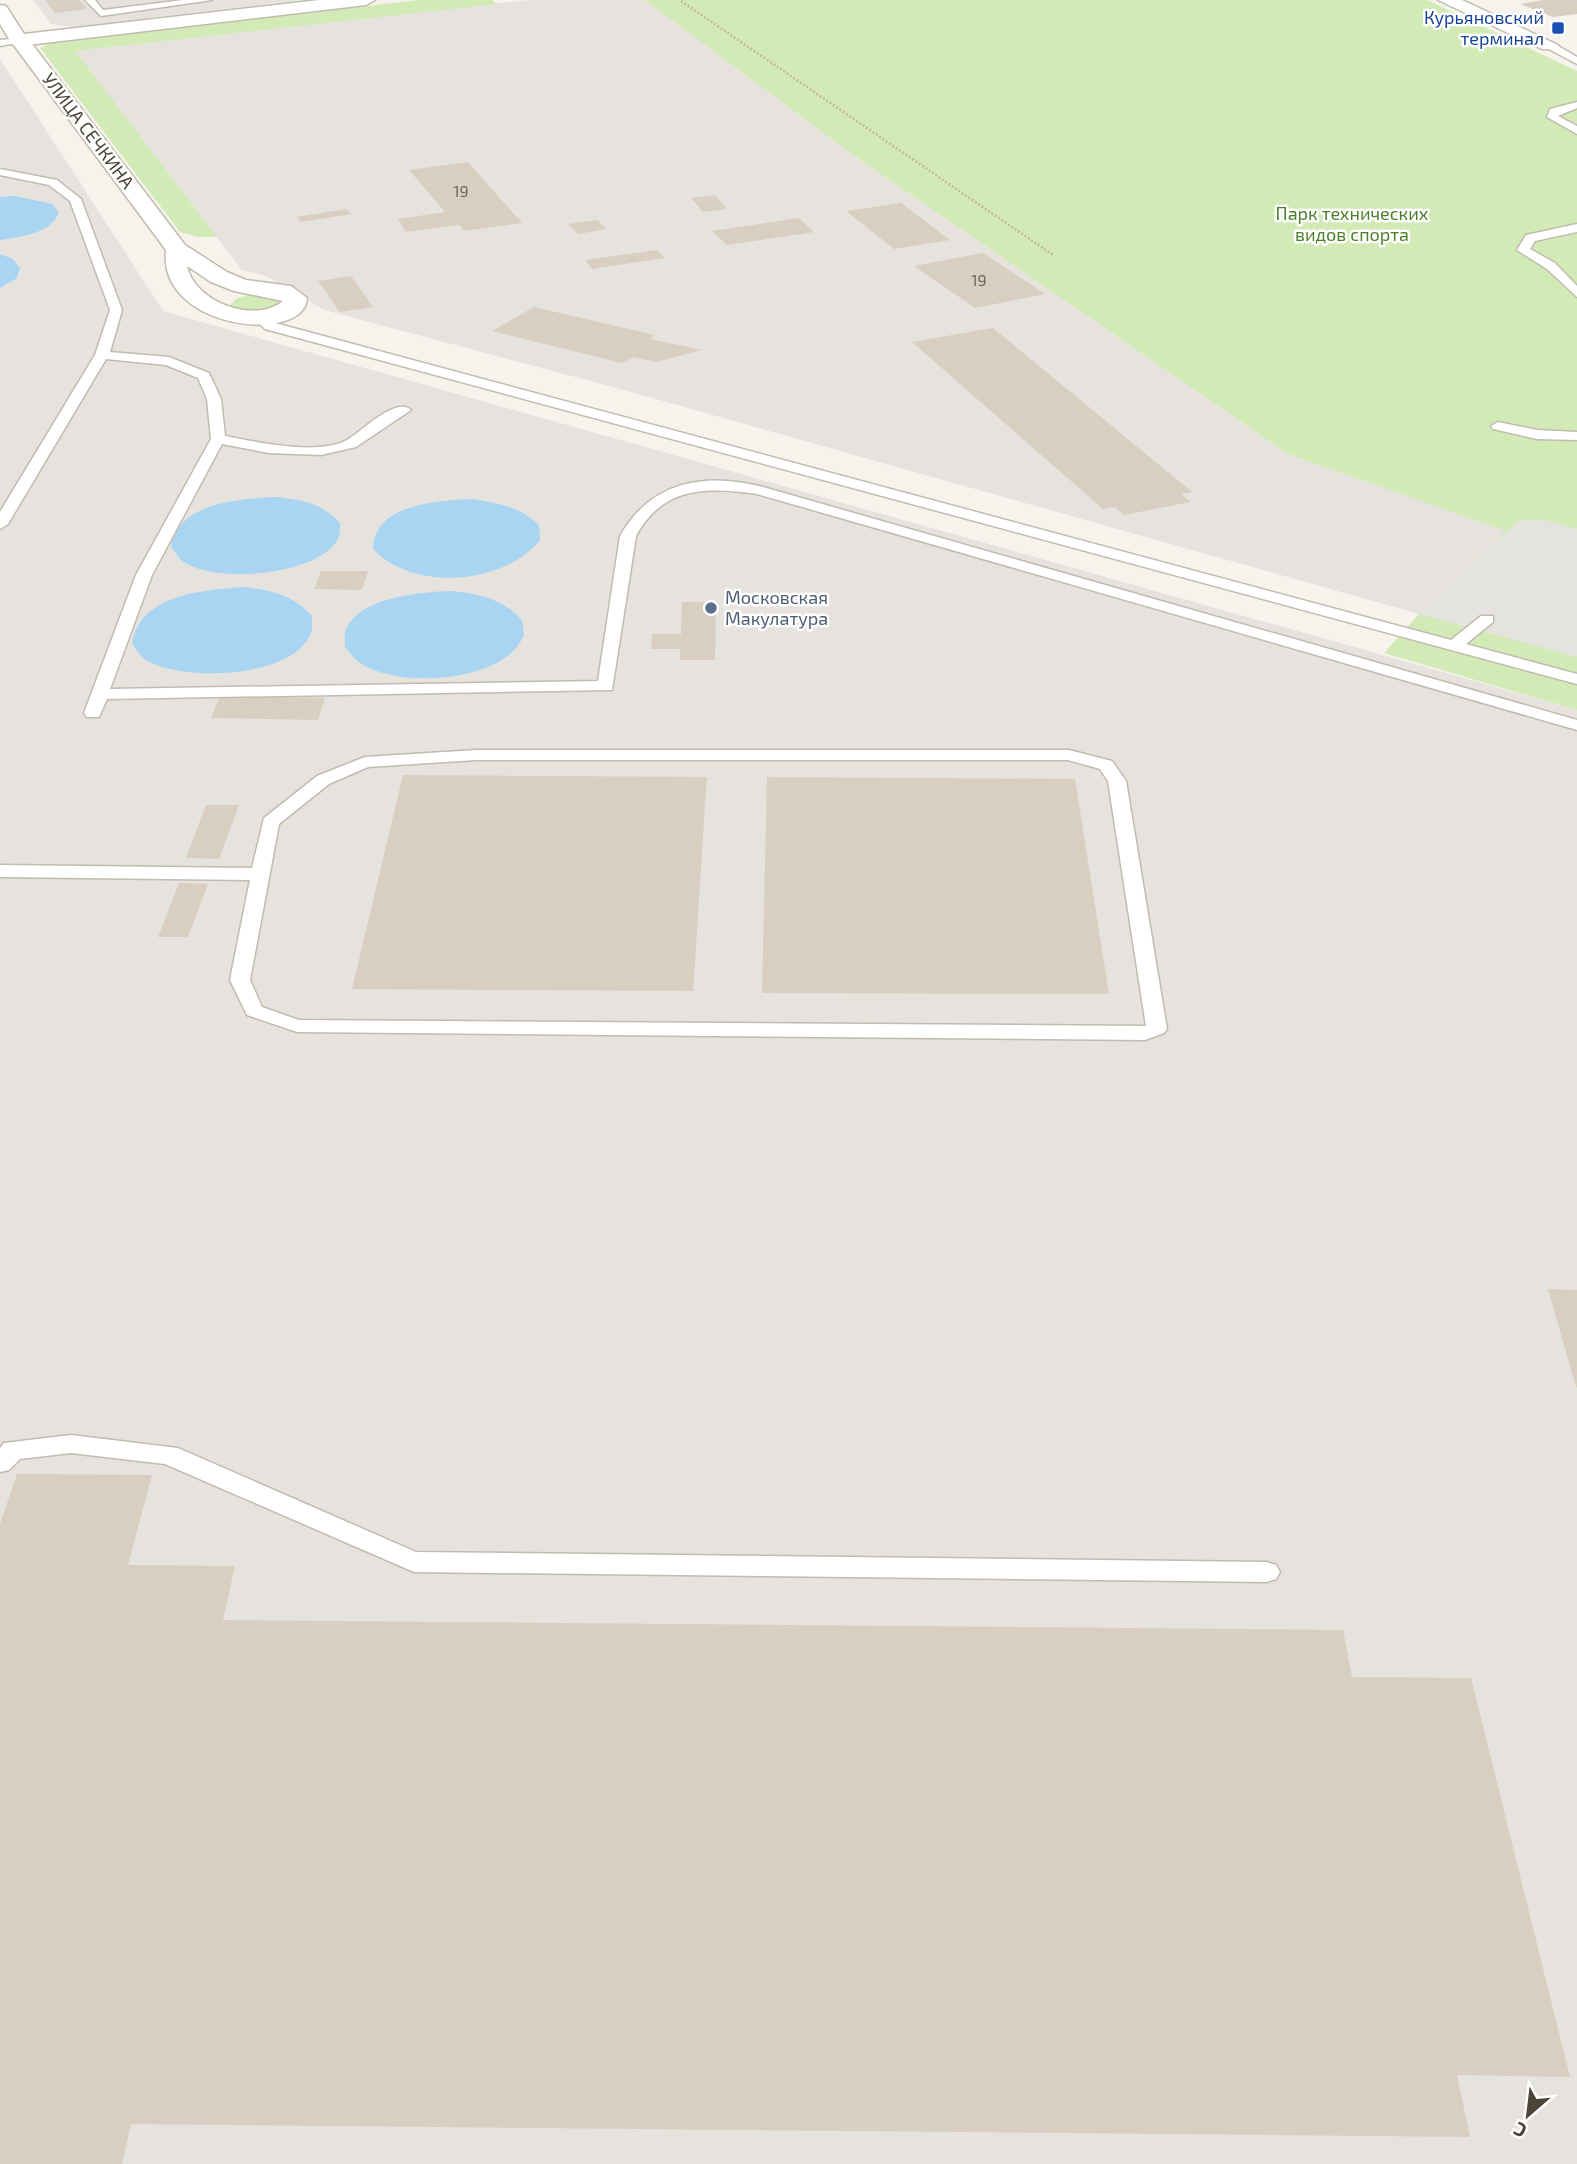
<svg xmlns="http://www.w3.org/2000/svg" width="1577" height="2164" font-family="'Exo 2',sans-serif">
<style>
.industrial{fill:#e6e2dd}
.green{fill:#d2eab5}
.parking{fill:#e5e3e0}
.water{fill:#a9d4f2}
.building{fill:#d8cfc1}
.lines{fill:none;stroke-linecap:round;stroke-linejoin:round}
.service-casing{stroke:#c2bbae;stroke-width:3}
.minor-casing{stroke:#c2bbae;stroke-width:3}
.tertiary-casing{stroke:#c2bbae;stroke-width:3}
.path{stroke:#c4b79f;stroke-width:2.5;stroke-dasharray:2 2;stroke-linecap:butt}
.service{fill:#fff;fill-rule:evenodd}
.minor{fill:#fff;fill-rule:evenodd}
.tertiary{fill:#fff;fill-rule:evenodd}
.transit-dot{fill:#1a4fb4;stroke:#fff;stroke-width:2.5}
.service-dot{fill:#5c6f8a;stroke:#fff;stroke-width:2.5}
.labels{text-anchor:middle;stroke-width:5;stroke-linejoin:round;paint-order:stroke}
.far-number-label{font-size:16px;fill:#6e675b}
.far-transit-label{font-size:18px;fill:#164399;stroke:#fff;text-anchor:end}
.far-street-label{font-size:18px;fill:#4b4439;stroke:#fff}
.far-park-label{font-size:18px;fill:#4a7f2a;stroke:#fff}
.far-service-label{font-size:18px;fill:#4e5e75;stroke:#fff;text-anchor:start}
</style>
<rect width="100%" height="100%" fill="#f6f3ec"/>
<path class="industrial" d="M33 0H301L74 27 51 24Z
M528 0H645L846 150 1288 454 1507 531 1419 614 624 390 324 310 267 276 242 270 74 51Z
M0 59 163 311 1577 710V2164H0Z"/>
<path class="green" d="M419 0H492L497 4 75 51 217 237H198L180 232 40 48 51 43Z
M645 0H1427L1577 71V710L1384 653 1419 614 1506 531 1288 454 846 150Z
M250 294 283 301 282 304 260 313 233 309 230 305 236 299Z"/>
<path class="parking" d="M1519 520H1545L1577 529V657L1419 614Z"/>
<path class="water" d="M15 196 52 204 59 212C51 234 20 237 0 240V197Z
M0 254 13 259 20 268 17 278 0 288Z
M276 497C302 500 322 503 340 523 340 528 340 535 338 539 318 576 212 585 181 560 178 556 174 550 171 547 178 502 240 499 276 497Z
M471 499C498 503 519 506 539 525L540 540C504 585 413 592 373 549 374 504 436 501 471 499Z
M245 587C273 591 293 595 312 616 312 621 313 629 311 633 294 679 181 682 146 660 140 656 136 649 132 643 141 594 203 590 245 587Z
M451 591C480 594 501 598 522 620L524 636C520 642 516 649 510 654 477 682 397 687 360 663 354 659 350 652 345 647 345 642 344 634 346 630 358 597 422 592 451 591Z"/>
<path class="building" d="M45 0H79L87 9 55 13Z
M1543 0H1577V14L1553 17 1520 4Z
M468 162 522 223 464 231 459 225 406 232 398 219 445 212 409 170Z
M715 195 727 209 703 212 691 198Z
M901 203 950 240 894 249 846 211Z
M346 209 351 214 301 222 296 217Z
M799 218 814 232 727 245 712 231Z
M597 220 607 229 578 234 568 224Z
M657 250 665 258 592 269 585 260Z
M983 253 1045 294 975 308 914 266Z
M351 276 373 307 340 312 318 281Z
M534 307 655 335 650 339 702 350 656 362 633 357 622 363 492 331Z
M993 328 1192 492 1181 494 1190 502 1124 515 1115 507 1103 509 912 342Z
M321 571H368L362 590 314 589Z
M682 602H716L715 660H680V649H651L652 634H681Z
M220 696 325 698 318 720 211 718Z
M403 775 707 777 693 991 352 989Z
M767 777 1075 779 1109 994 762 993Z
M206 805H239L219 859 186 858Z
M179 883 208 884 188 937H158Z
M1548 1289 1577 1290V1387H1576Z
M17 1474 152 1475 128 1565 235 1566 223 1620 1343 1630 1352 1677 1471 1678 1570 2077 1457 2075 1470 2137 131 2124 122 2164H0V1524Z"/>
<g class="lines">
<defs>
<path id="service" d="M85 0H95L103 10 183 0H212L101 16Z
M23 38V42L0 46V40Z
M1545 43H1553L1577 57V64L1545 47Z
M1577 102V108L1558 116 1577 126V134L1547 117 1550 109Z
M0 169 57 180 81 199 122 310 110 352 169 357 209 373 221 399 225 436C257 442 317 456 347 440 361 432 396 396 411 410L356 447 321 455 269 453 222 444 152 575 110 689 598 681 620 536C651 481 705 472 763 487L1577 720V730L757 494C706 487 663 486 636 536L612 690 107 699 99 717H87L84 713 136 575 211 439 207 399 198 378 166 365 106 359 8 524 0 529V512L95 355 110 310 70 201 49 185 0 175Z
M1577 224V232L1535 241 1530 249 1555 263 1577 286V297L1547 269 1517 250 1526 235Z
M256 315H266L275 323 1451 640 1481 616H1493V622L1466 644 1577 674V684L265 329 254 318Z
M1498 422 1537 430 1577 432V440L1537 439 1493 429 1491 426Z
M476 750H1069L1112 761 1126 781 1167 1029 1164 1033 1145 1040 297 1032 247 1015 230 980 250 880 0 877V865L252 868 264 818 317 776 365 757ZM476 760H1068L1100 769 1108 781 1146 1026 299 1020 262 1007 250 980 279 824 329 784 368 767Z
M71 1435 178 1448 416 1552 1267 1562 1276 1565 1280 1572 1276 1579 1267 1582 414 1572 165 1464 71 1453 20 1459 9 1470 0 1472V1448L4 1443Z"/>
<path id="minor" d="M1438 0H1462L1558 45 1556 49H1542Z
M19 34 26 36 185 245 227 272 246 280 291 286 307 298C305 345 157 330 166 250L10 40ZM187 266 211 282 234 291 283 301C255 324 195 303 187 266Z"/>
<path id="tertiary" d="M319 0H375L366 5 19 46 12 44 0 24V5L6 6 24 34Z"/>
</defs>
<use href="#service" class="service-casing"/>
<use href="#minor" class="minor-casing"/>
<use href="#tertiary" class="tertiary-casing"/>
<path class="path" d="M681 1 1053 255"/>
<use href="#service" class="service"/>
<use href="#minor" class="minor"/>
<use href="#tertiary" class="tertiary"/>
</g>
<rect class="transit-dot" x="1551" y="21" width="14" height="14" rx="3.5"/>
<circle class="service-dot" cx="711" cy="608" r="7"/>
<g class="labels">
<g class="far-number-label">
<text x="461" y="197">19</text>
<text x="979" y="286">19</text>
</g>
<g class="far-transit-label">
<text x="1544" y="24">Курьяновский<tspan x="1544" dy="21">терминал</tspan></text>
</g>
<g class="far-street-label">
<text transform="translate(88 131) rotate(53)" y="6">УЛИЦА СЕЧКИНА</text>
</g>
<g class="far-park-label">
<text x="1352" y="220">Парк технических<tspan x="1352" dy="21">видов спорта</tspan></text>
</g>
<g class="far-service-label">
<text x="725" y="604">Московская<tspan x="725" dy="21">Макулатура</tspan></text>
</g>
</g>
<g transform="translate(1528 2115) rotate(208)" stroke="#ffffff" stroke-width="5" paint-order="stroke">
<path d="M0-5L12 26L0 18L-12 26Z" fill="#4b4439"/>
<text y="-10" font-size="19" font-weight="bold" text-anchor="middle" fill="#4b4439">С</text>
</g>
</svg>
